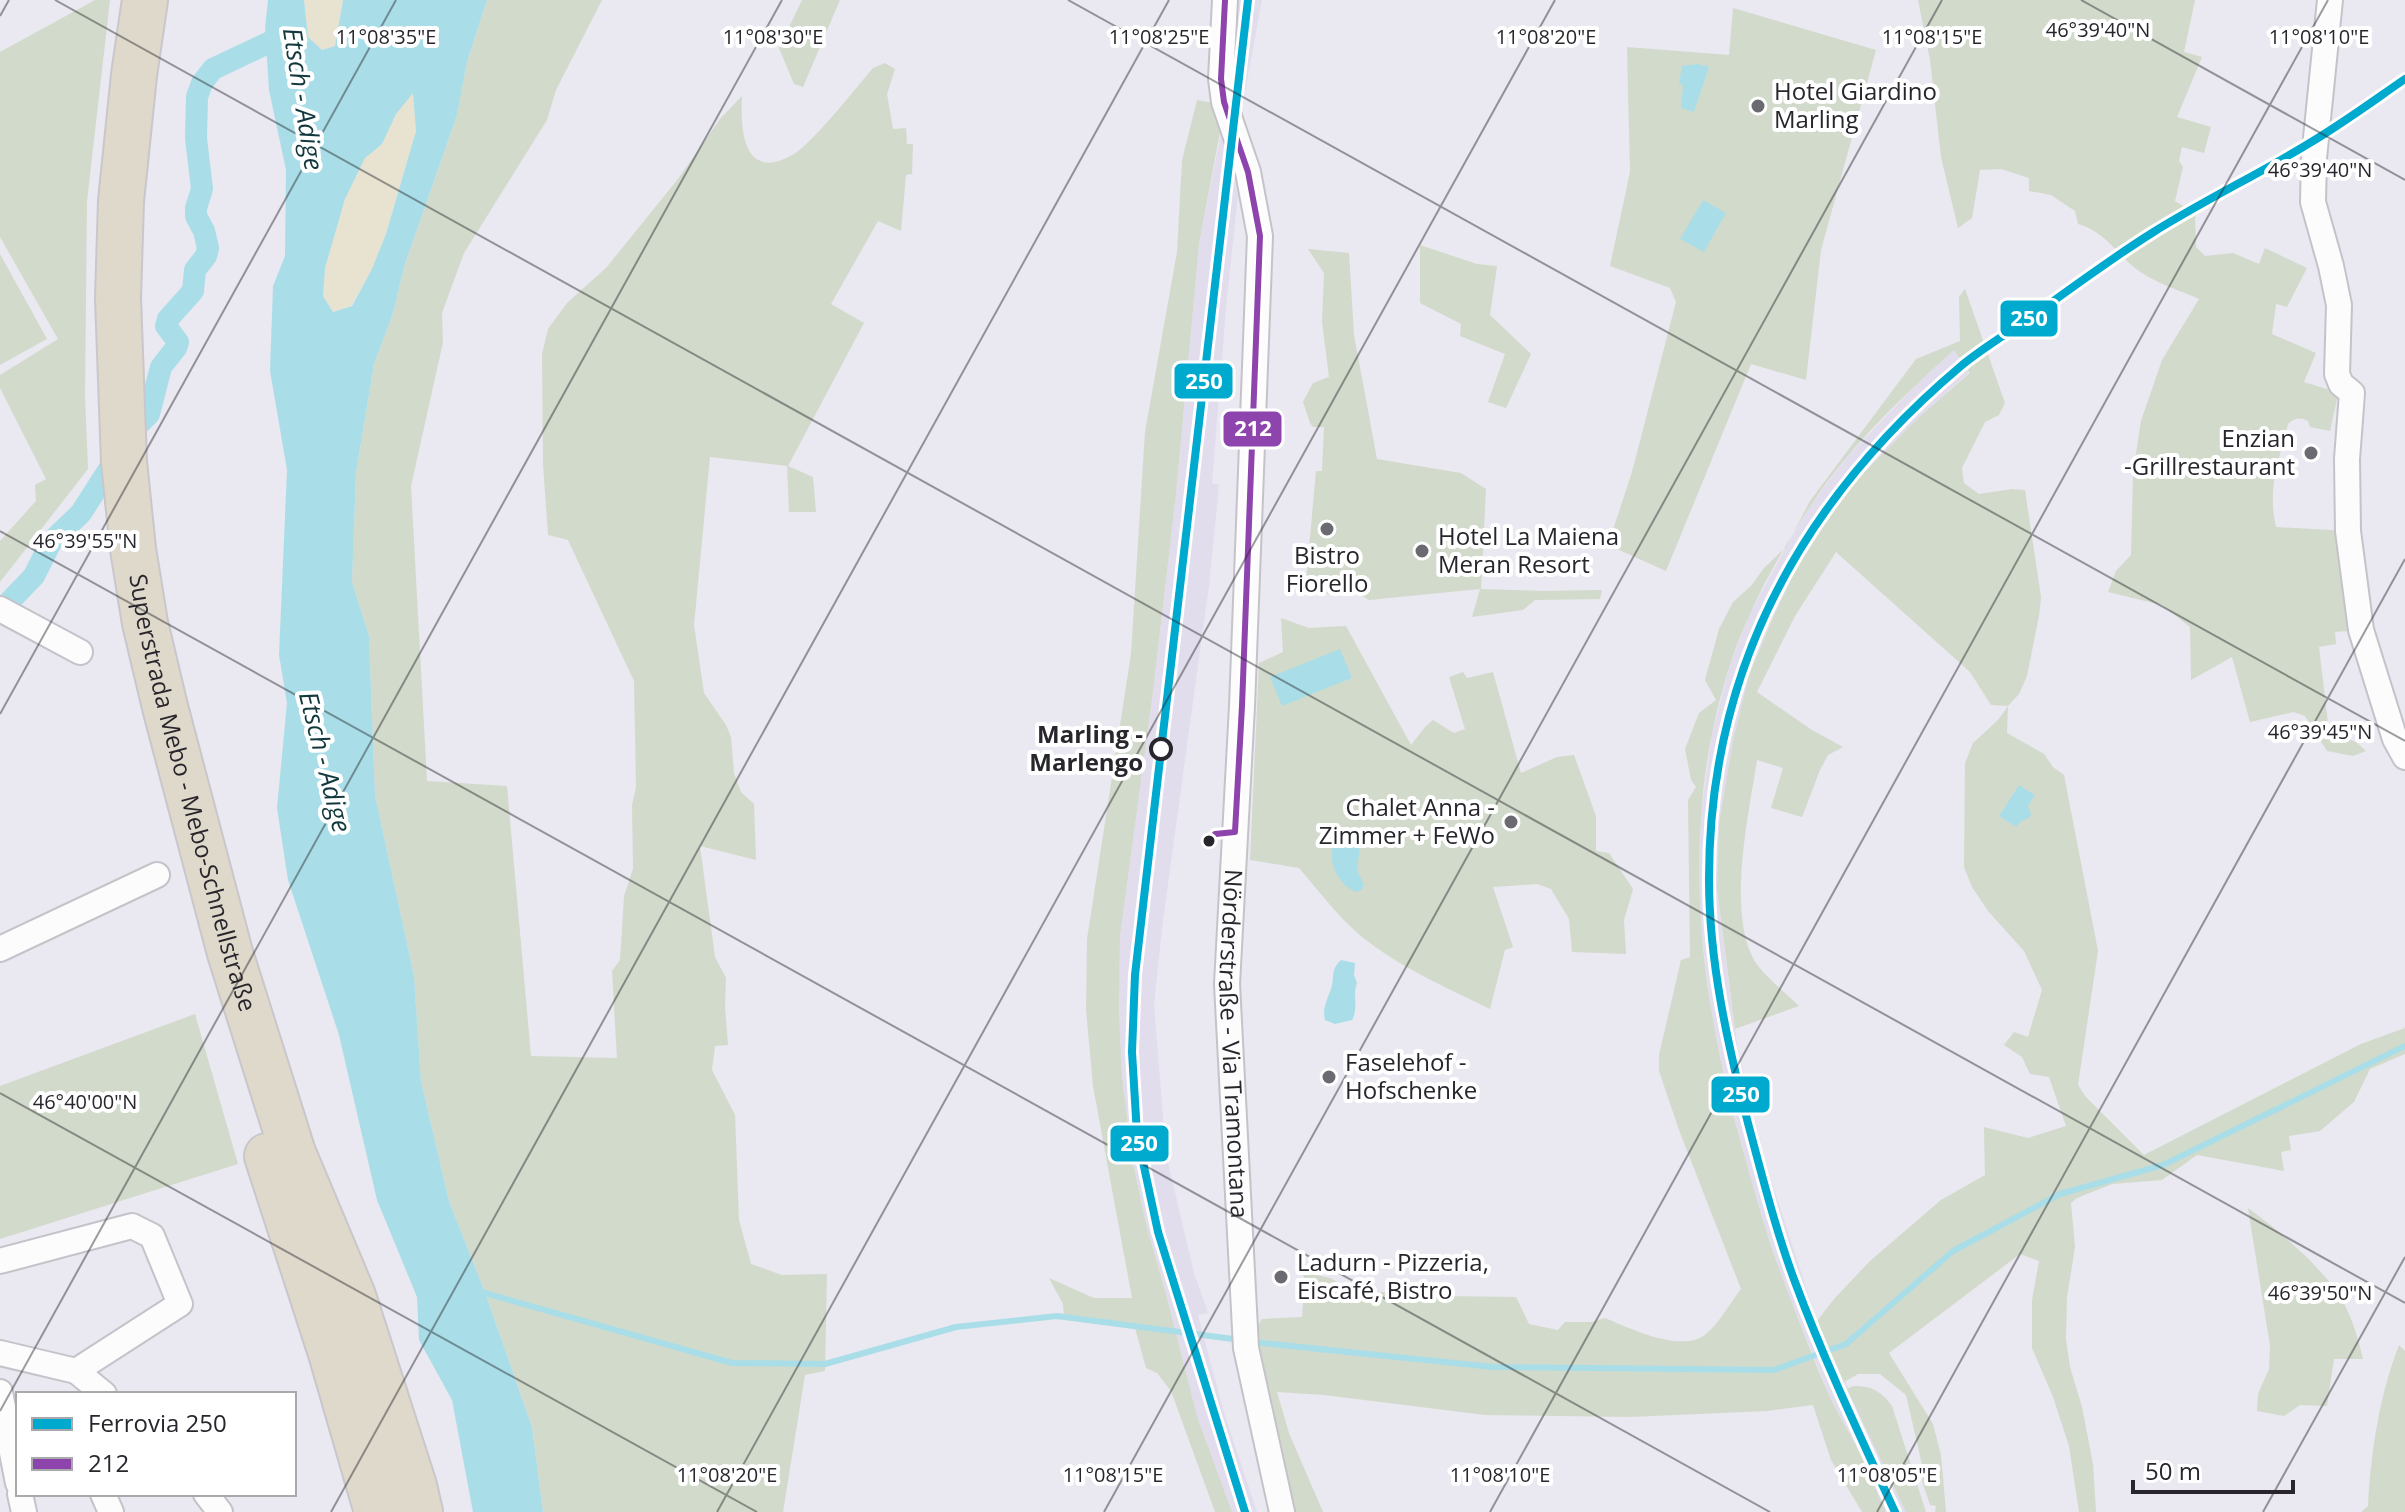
<svg xmlns="http://www.w3.org/2000/svg" width="2405" height="1512" font-family="'Open Sans',sans-serif">
<style>
.built{fill:#e2dded}
.green{fill:#d2dacb}
.sand{fill:#e8e2d1}
.water{fill:#a9dee8;fill-rule:evenodd}
.lines{fill:none;stroke-linecap:round;stroke-linejoin:round}
.stream{stroke:#a9dee8;stroke-width:6}
.canal{stroke:#a9dee8;stroke-width:22}
.street-casing{stroke:#c5c3c9;stroke-width:28}
.highway-casing{stroke:#c9c7cb;stroke-width:48}
.street{stroke:#fcfcfd;stroke-width:24}
.highway{stroke:#dfd9cb;stroke-width:44}
.bus-1-casing{stroke:#fff;stroke-width:12}
.bus-1{stroke:#8e44ad;stroke-width:6}
.rail-1-casing{stroke:#fff;stroke-width:14}
.rail-1{stroke:#00a9ce;stroke-width:8}
.ticks{fill:none;stroke:#28262c;stroke-width:2;stroke-opacity:0.45}
.poi-dot{fill:#6c6a71;stroke:#fff;stroke-width:3}
.stop-dot{fill:#fff;stroke:#28262c;stroke-width:4}
.bus-dot{fill:#28262c;stroke:#fff;stroke-width:3}
.labels{text-anchor:middle;stroke-width:8;stroke-linejoin:round;paint-order:stroke}
.poi-label{font-size:24px;fill:#28262c;stroke:#fff;text-anchor:start}
.stop-label{font-size:24px;font-weight:bold;fill:#28262c;stroke:#fff;text-anchor:end}
.street-label{font-size:24px;fill:#28262c;stroke:#fff}
.water-label{font-size:26px;font-style:italic;fill:#12383d;stroke:#fff}
.ticks-label{font-size:20px;text-anchor:middle;fill:#28262c;stroke:#fff;stroke-width:8;stroke-linejoin:round;paint-order:stroke}
.line-badge{stroke:#fff;stroke-width:3}
.badge-label{font-size:22px;text-anchor:middle;font-weight:bold;fill:#fff}
</style>
<rect width="100%" height="100%" fill="#eae8f0"/>
<path class="built" d="M1234 0H1262L1231 168 1238 195 1226 308 1212 483 1219 485 1209 585 1162 928 1154 1005 1166 1154 1194 1273 1208 1313 1198 1315 1224 1413 1257 1512H1232L1197 1416 1166 1294 1146 1224 1132 1158 1122 1076 1119 1013 1120 936 1153 692 1176 494 1199 244 1219 143 1233 47Z
M1954 350 1970 372 1919 417 1795 571 1772 620 1749 675 1719 824 1717 888 1726 962 1738 1050 1766 1165 1817 1321 1906 1512H1886L1855 1444 1830 1397 1785 1286 1756 1200 1727 1089 1712 1023 1699 908 1698 869 1700 820 1712 733 1730 665 1748 617 1786 547 1812 503 1848 456 1915 386Z"/>
<path class="green" d="M95 0H110L87 201 85 395 88 469 0 582V541L36 501 35 485 46 479 0 388V375L58 339 0 237V52Z
M487 0H602L556 90 547 120 464 253 442 313 443 342 411 486 427 781 507 786 531 1056 617 1058 612 971 620 960 624 896 633 869 632 805 636 787 634 681 568 540 548 535 543 464 542 354 548 329 567 303 606 268 678 179 720 119 742 96C741 119 740 169 775 162 785 160 795 154 802 148 828 124 850 95 873 68L885 63 895 69 887 94 893 129 906 128 907 144H913L912 174 906 175 901 231 878 221 831 304 864 323 788 466 813 477 816 512H789L787 466 710 457 694 625 704 693 726 725 731 737 734 773 741 792 754 804 756 860 700 846 715 957 726 978 725 1006 728 1045 715 1046 712 1070 735 1115 739 1220 751 1264 782 1275 827 1274 825 1371 805 1375 783 1512H543L532 1427 486 1295 449 1201 421 1081 414 976 375 795 369 636 352 582 356 473 374 364 393 314 404 267 457 115 467 62Z
M802 0H840L803 87 794 84 779 48Z
M1918 0H2195L2184 52 2202 57 2177 117 2211 127 2204 153 2182 147 2179 161 2183 167 2175 201 2195 213 2196 247 2205 256 2233 253 2259 264 2265 248 2307 268 2287 307 2276 304 2272 334 2316 353 2304 382 2330 390 2338 395 2330 431 2310 427 2308 421C2299 417 2295 418 2288 424 2279 461 2267 488 2276 527L2348 531 2361 630 2335 632 2336 644 2319 647 2329 732 2356 742 2366 751 2353 756 2327 751 2305 716 2294 712 2250 722 2232 657 2191 680 2190 627 2162 605 2108 592 2116 571 2131 555 2133 473 2141 421 2162 360 2199 299C2181 291 2159 284 2142 273 2118 258 2109 233 2078 224L2075 211 2051 195 2029 191V178L2001 169 1980 170 1972 218 1958 228 1941 157 1930 60Z
M1733 8 1876 50 1821 250 1806 380 1751 364 1666 571 1608 545 1632 472 1676 302 1670 288 1610 266 1630 172 1627 47 1729 55Z
M1197 100 1225 105 1199 244 1176 494 1153 692 1120 936 1119 1013 1122 1076 1132 1158 1146 1224 1166 1294 1197 1416 1232 1512H1215L1171 1391 1157 1373 1146 1368 1135 1328 1064 1317 1063 1304 1049 1278 1094 1298H1132L1093 1086 1086 1009 1087 939 1131 654 1145 432 1177 252 1182 160Z
M1420 245 1477 264 1497 266 1490 315 1531 354 1506 408 1488 402 1505 354 1460 336 1461 324 1420 303Z
M1308 249 1349 253 1354 335 1377 459 1461 473 1486 489 1481 589 1544 591 1602 590 1600 599 1535 600 1523 610 1472 617 1480 589 1369 600 1356 592 1333 594 1305 593 1316 471H1322L1324 427H1313L1310 423 1303 402 1313 383 1329 377 1322 322 1324 273Z
M0 254 47 339 0 365Z
M1965 289 2005 403 1999 415 1985 422 1962 468 1964 483 1979 494 2012 489 2025 490 2041 597 2039 616 2027 676 2019 694 2008 706 2007 733 2044 754 2053 767 2064 775 2098 951 2078 1085 2085 1096 2144 1155 2361 1044 2405 1028V1054L2370 1069 2354 1102 2320 1131 2289 1136 2291 1150 2281 1152 2284 1171 2197 1155 2162 1180 2112 1184 2077 1198 2071 1203 2075 1247 2067 1297 2066 1339 2070 1367 2082 1407 2093 1464 2096 1512H2079L2069 1446 2053 1397 2032 1348V1300L2039 1261 2020 1254 1889 1353 1933 1424 1941 1455 1946 1512H1935L1936 1506 1930 1505 1922 1481 1924 1473 1906 1395 1880 1374H1858L1844 1382 1817 1321 1834 1299 1870 1261 1941 1200 1985 1175 1984 1127 2028 1138 2066 1126 2049 1077 2030 1074 2022 1057 2004 1045 2014 1032 2028 1037 2042 990 2024 951 1988 911 1972 887 1964 867 1965 763 1973 743 1998 720 2008 706 1991 705 1970 672 1836 552 1795 616 1757 692 1812 730 1843 747 1828 755 1820 770 1802 817 1771 808 1783 768 1757 760C1749 814 1724 922 1759 967 1770 981 1786 993 1799 1006L1735 1029 1717 888 1719 824 1733 741 1749 675 1772 620 1795 571 1845 492 1919 417 1970 373 1954 350C1902 397 1849 447 1811 505 1779 554 1748 609 1730 665 1681 815 1696 974 1736 1125 1751 1180 1766 1236 1787 1290 1801 1325 1814 1362 1830 1397 1837 1412 1846 1427 1854 1442 1866 1465 1875 1489 1886 1512H1862L1831 1460 1813 1405 1767 1411 1629 1417 1485 1415 1324 1395 1277 1392 1289 1433 1323 1512H1292L1256 1353 1258 1325 1262 1319 1302 1317 1305 1279 1299 1268 1306 1264 1314 1274 1330 1278 1352 1290 1441 1296 1516 1297 1529 1324 1558 1330 1565 1322H1592L1605 1318C1629 1328 1682 1354 1706 1334 1720 1322 1730 1303 1741 1289L1679 1130 1659 1071V1055L1681 960 1690 957 1688 800 1696 787 1691 780 1685 749 1699 713 1716 700 1705 680 1719 629 1733 602 1751 586 1764 568 1786 547 1810 501 1916 359 1960 341 1959 297Z
M1281 618 1309 628 1346 626 1411 745 1426 726 1433 720 1454 733 1465 729 1449 677 1463 672 1467 678 1493 672 1521 773 1557 757 1574 755 1596 816V851L1609 853 1633 889 1624 920 1626 954 1572 952 1569 919 1551 889 1537 884 1493 887 1513 947 1505 950 1490 1009C1447 988 1399 967 1361 936 1338 917 1319 891 1299 868L1250 860 1259 663 1283 652Z
M195 1014 238 1164 0 1239V1086Z
M2248 1208C2276 1228 2320 1266 2339 1295 2351 1314 2358 1337 2363 1359H2334L2327 1406 2300 1405 2284 1416 2257 1411 2258 1394 2269 1369 2270 1346Z
M2399 1345 2405 1351V1512H2361L2368 1506C2371 1451 2379 1397 2399 1345Z
M1853 1386C1872 1386 1881 1391 1892 1406L1926 1512H1906L1847 1389Z"/>
<path class="sand" d="M304 0H343L335 46 322 50 308 37Z
M413 92 416 131 386 234 372 269 351 306 333 312 323 296 325 268 345 199 365 157 382 144 396 114Z"/>
<path class="water" d="M268 0H304L308 37 322 50 335 46 343 0H487L467 62 457 115 404 267 393 314 374 364 356 473 352 582 369 636 375 795 414 976 421 1081 449 1201 486 1295 532 1427 543 1512H473L452 1400 419 1340 417 1297 377 1200 339 1035 288 880 277 808 287 703 279 655 287 470 270 371 273 286 285 256 286 170 269 90 265 28ZM413 93 416 131 386 234 372 269 352 306 333 312 323 296 325 268 345 199 365 158 382 144 396 114Z
M1698 64 1709 67 1694 112 1681 108 1683 85 1679 84 1682 66Z
M1703 200 1726 213 1704 252 1680 239Z
M1340 649 1352 678 1282 706 1270 677Z
M2019 785 2035 795 2028 806 2031 814 2029 818 2020 822 2016 827 1999 816Z
M1351 831 1361 836 1357 870 1364 885 1362 889 1357 892C1331 884 1319 838 1351 831Z
M1341 960 1355 963 1354 975 1357 983C1352 995 1359 1008 1352 1020L1335 1024 1325 1020C1322 1009 1327 1000 1331 989 1335 977 1330 970 1341 960Z"/>
<g class="lines">
<path class="stream" d="M481 1292 732 1363 825 1364 956 1327 1057 1316 1241 1340
M1252 1342 1493 1367 1774 1370 1846 1344 1953 1251 2060 1194 2163 1165 2405 1046"/>
<path class="canal" d="M10 601 34 576 51 542 81 513 136 427 149 414 161 367 176 348 178 342 166 326 168 319 193 291 195 270 206 256 208 248 204 231 196 216V208L202 189 196 138 197 97 202 83 213 69 289 33"/>
<defs>
<g id="street">
<path id="s1" d="M1225 0 1221 79 1224 102 1248 172 1260 236 1242 706 1227 984 1246 1348 1282 1512"/>
<path d="M2330 0 2314 158 2313 202 2331 266 2339 305 2337 374 2341 384 2352 393 2347 459 2348 531 2361 630 2395 739 2405 757"/>
<path d="M0 609 80 652"/>
<path d="M0 949 157 875"/>
<path d="M0 1261 132 1226 152 1236 180 1304 76 1371 0 1353"/>
<path d="M76 1371 104 1394"/>
<path d="M0 1392 18 1483"/>
<path d="M20 1494 24 1512"/>
<path d="M103 1494 111 1512"/>
<path d="M206 1494 220 1512"/>
</g>
<g id="highway">
<path id="s2" d="M145 0 134 75 121 201 118 298 124 462 133 549 145 623 165 707 230 953 293 1153 353 1296 414 1486 420 1512"/>
<path d="M267 1156 331 1353 377 1512"/>
</g>
</defs>
<use href="#street" class="street-casing"/>
<use href="#highway" class="highway-casing"/>
<use href="#street" class="street"/>
<use href="#highway" class="highway"/>
<defs>
<path id="bus-1" d="M1208 842 1215 834 1235 832 1242 706 1260 236 1248 172 1224 102 1221 79 1225 0"/>
</defs>
<use href="#bus-1" class="bus-1-casing"/>
<use href="#bus-1" class="bus-1"/>
<defs>
<path id="rail-1" d="M1245 1512 1158 1232 1137 1134 1132 1052 1135 975 1248 0
M1895 1512C1860 1436 1824 1360 1795 1282 1776 1231 1763 1179 1749 1127 1728 1046 1709 963 1709 879 1709 669 1802 500 1961 366 1984 347 2010 332 2034 315 2073 287 2112 258 2152 233 2203 201 2257 175 2308 144 2342 124 2373 101 2405 79"/>
</defs>
<use href="#rail-1" class="rail-1-casing"/>
<use href="#rail-1" class="rail-1"/>
</g>
<path class="ticks" d="M55 0 2405 1303M1068 0 2405 741M2081 0 2405 180M0 16 9 0M0 531 1770 1512M0 714 396 0M0 1093 757 1512M0 1411 782 0M331 1512 1169 0M717 1512 1555 0M1104 1512 1942 0M1490 1512 2328 0M1877 1512 2405 559M2263 1512 2405 1257"/>
<g class="poi-dot">
<circle cx="1758" cy="106" r="8"/>
<circle cx="2311" cy="453" r="8"/>
<circle cx="1327" cy="529" r="8"/>
<circle cx="1422" cy="551" r="8"/>
<circle cx="1511" cy="822" r="8"/>
<circle cx="1329" cy="1077" r="8"/>
<circle cx="1281" cy="1277" r="8"/>
</g>
<circle class="stop-dot" cx="1161" cy="749" r="10"/>
<circle class="bus-dot" cx="1209" cy="841" r="7"/>
<g class="labels">
<g class="poi-label">
<text x="1774" y="100">Hotel Giardino<tspan x="1774" dy="28">Marling</tspan></text>
<text x="2295" y="447" text-anchor="end">Enzian<tspan x="2295" dy="28">-Grillrestaurant</tspan></text>
<text x="1438" y="545">Hotel La Maiena<tspan x="1438" dy="28">Meran Resort</tspan></text>
<text x="1327" y="564" text-anchor="middle">Bistro<tspan x="1327" dy="28">Fiorello</tspan></text>
<text x="1495" y="816" text-anchor="end">Chalet Anna -<tspan x="1495" dy="28">Zimmer + FeWo</tspan></text>
<text x="1345" y="1071">Faselehof -<tspan x="1345" dy="28">Hofschenke</tspan></text>
<text x="1297" y="1271">Ladurn - Pizzeria,<tspan x="1297" dy="28">Eiscafé, Bistro</tspan></text>
</g>
<g class="stop-label">
<text x="1143" y="743">Marling -<tspan x="1143" dy="28">Marlengo</tspan></text>
</g>
<g class="street-label">
<text dy="8" stroke="none"><textPath href="#s2" startOffset="802">Superstrada Mebo - Mebo-Schnellstraße</textPath></text>
<text dy="8" stroke="none"><textPath href="#s1" startOffset="1050">Nörderstraße - Via Tramontana</textPath></text>
</g>
<g class="water-label">
<text transform="translate(303 99) rotate(81)" y="9">Etsch - Adige</text>
<text transform="translate(325 762) rotate(76)" y="9">Etsch - Adige</text>
</g>
</g>
<g class="ticks-label">
<text x="2098" y="37">46°39'40"N</text>
<text x="386" y="44">11°08'35"E</text>
<text x="773" y="44">11°08'30"E</text>
<text x="1159" y="44">11°08'25"E</text>
<text x="1546" y="44">11°08'20"E</text>
<text x="1932" y="44">11°08'15"E</text>
<text x="2319" y="44">11°08'10"E</text>
<text x="2320" y="177">46°39'40"N</text>
<text x="85" y="548">46°39'55"N</text>
<text x="2320" y="739">46°39'45"N</text>
<text x="85" y="1109">46°40'00"N</text>
<text x="2320" y="1300">46°39'50"N</text>
<text x="727" y="1482">11°08'20"E</text>
<text x="1113" y="1482">11°08'15"E</text>
<text x="1500" y="1482">11°08'10"E</text>
<text x="1887" y="1482">11°08'05"E</text>
</g>
<g class="line-badge">
<rect x="1999" y="299" width="60" height="39" rx="8" fill="#00a9ce"/>
<rect x="1173" y="362" width="61" height="38" rx="8" fill="#00a9ce"/>
<rect x="1222" y="410" width="61" height="38" rx="8" fill="#8e44ad"/>
<rect x="1710" y="1075" width="61" height="39" rx="8" fill="#00a9ce"/>
<rect x="1109" y="1124" width="61" height="39" rx="8" fill="#00a9ce"/>
</g>
<g class="badge-label">
<text x="2029" y="326">250</text>
<text x="1204" y="389">250</text>
<text x="1253" y="436">212</text>
<text x="1741" y="1102">250</text>
<text x="1139" y="1151">250</text>
</g>
<rect x="16" y="1392" width="280" height="104" fill="#ffffff" stroke="#a9a8ab" stroke-width="2"/>
<rect x="32" y="1418" width="40" height="12" fill="#00a9ce" stroke="#a9a8ab" stroke-width="2"/>
<text x="88" y="1432" font-size="24" fill="#28262c">Ferrovia 250</text>
<rect x="32" y="1458" width="40" height="12" fill="#8e44ad" stroke="#a9a8ab" stroke-width="2"/>
<text x="88" y="1472" font-size="24" fill="#28262c">212</text>
<path d="M2133 1480v12h160v-12" fill="none" stroke="#28262c" stroke-width="4"/>
<text x="2145" y="1480" font-size="24" fill="#28262c" stroke="#ffffff" stroke-width="6" paint-order="stroke">50 m</text>
</svg>
